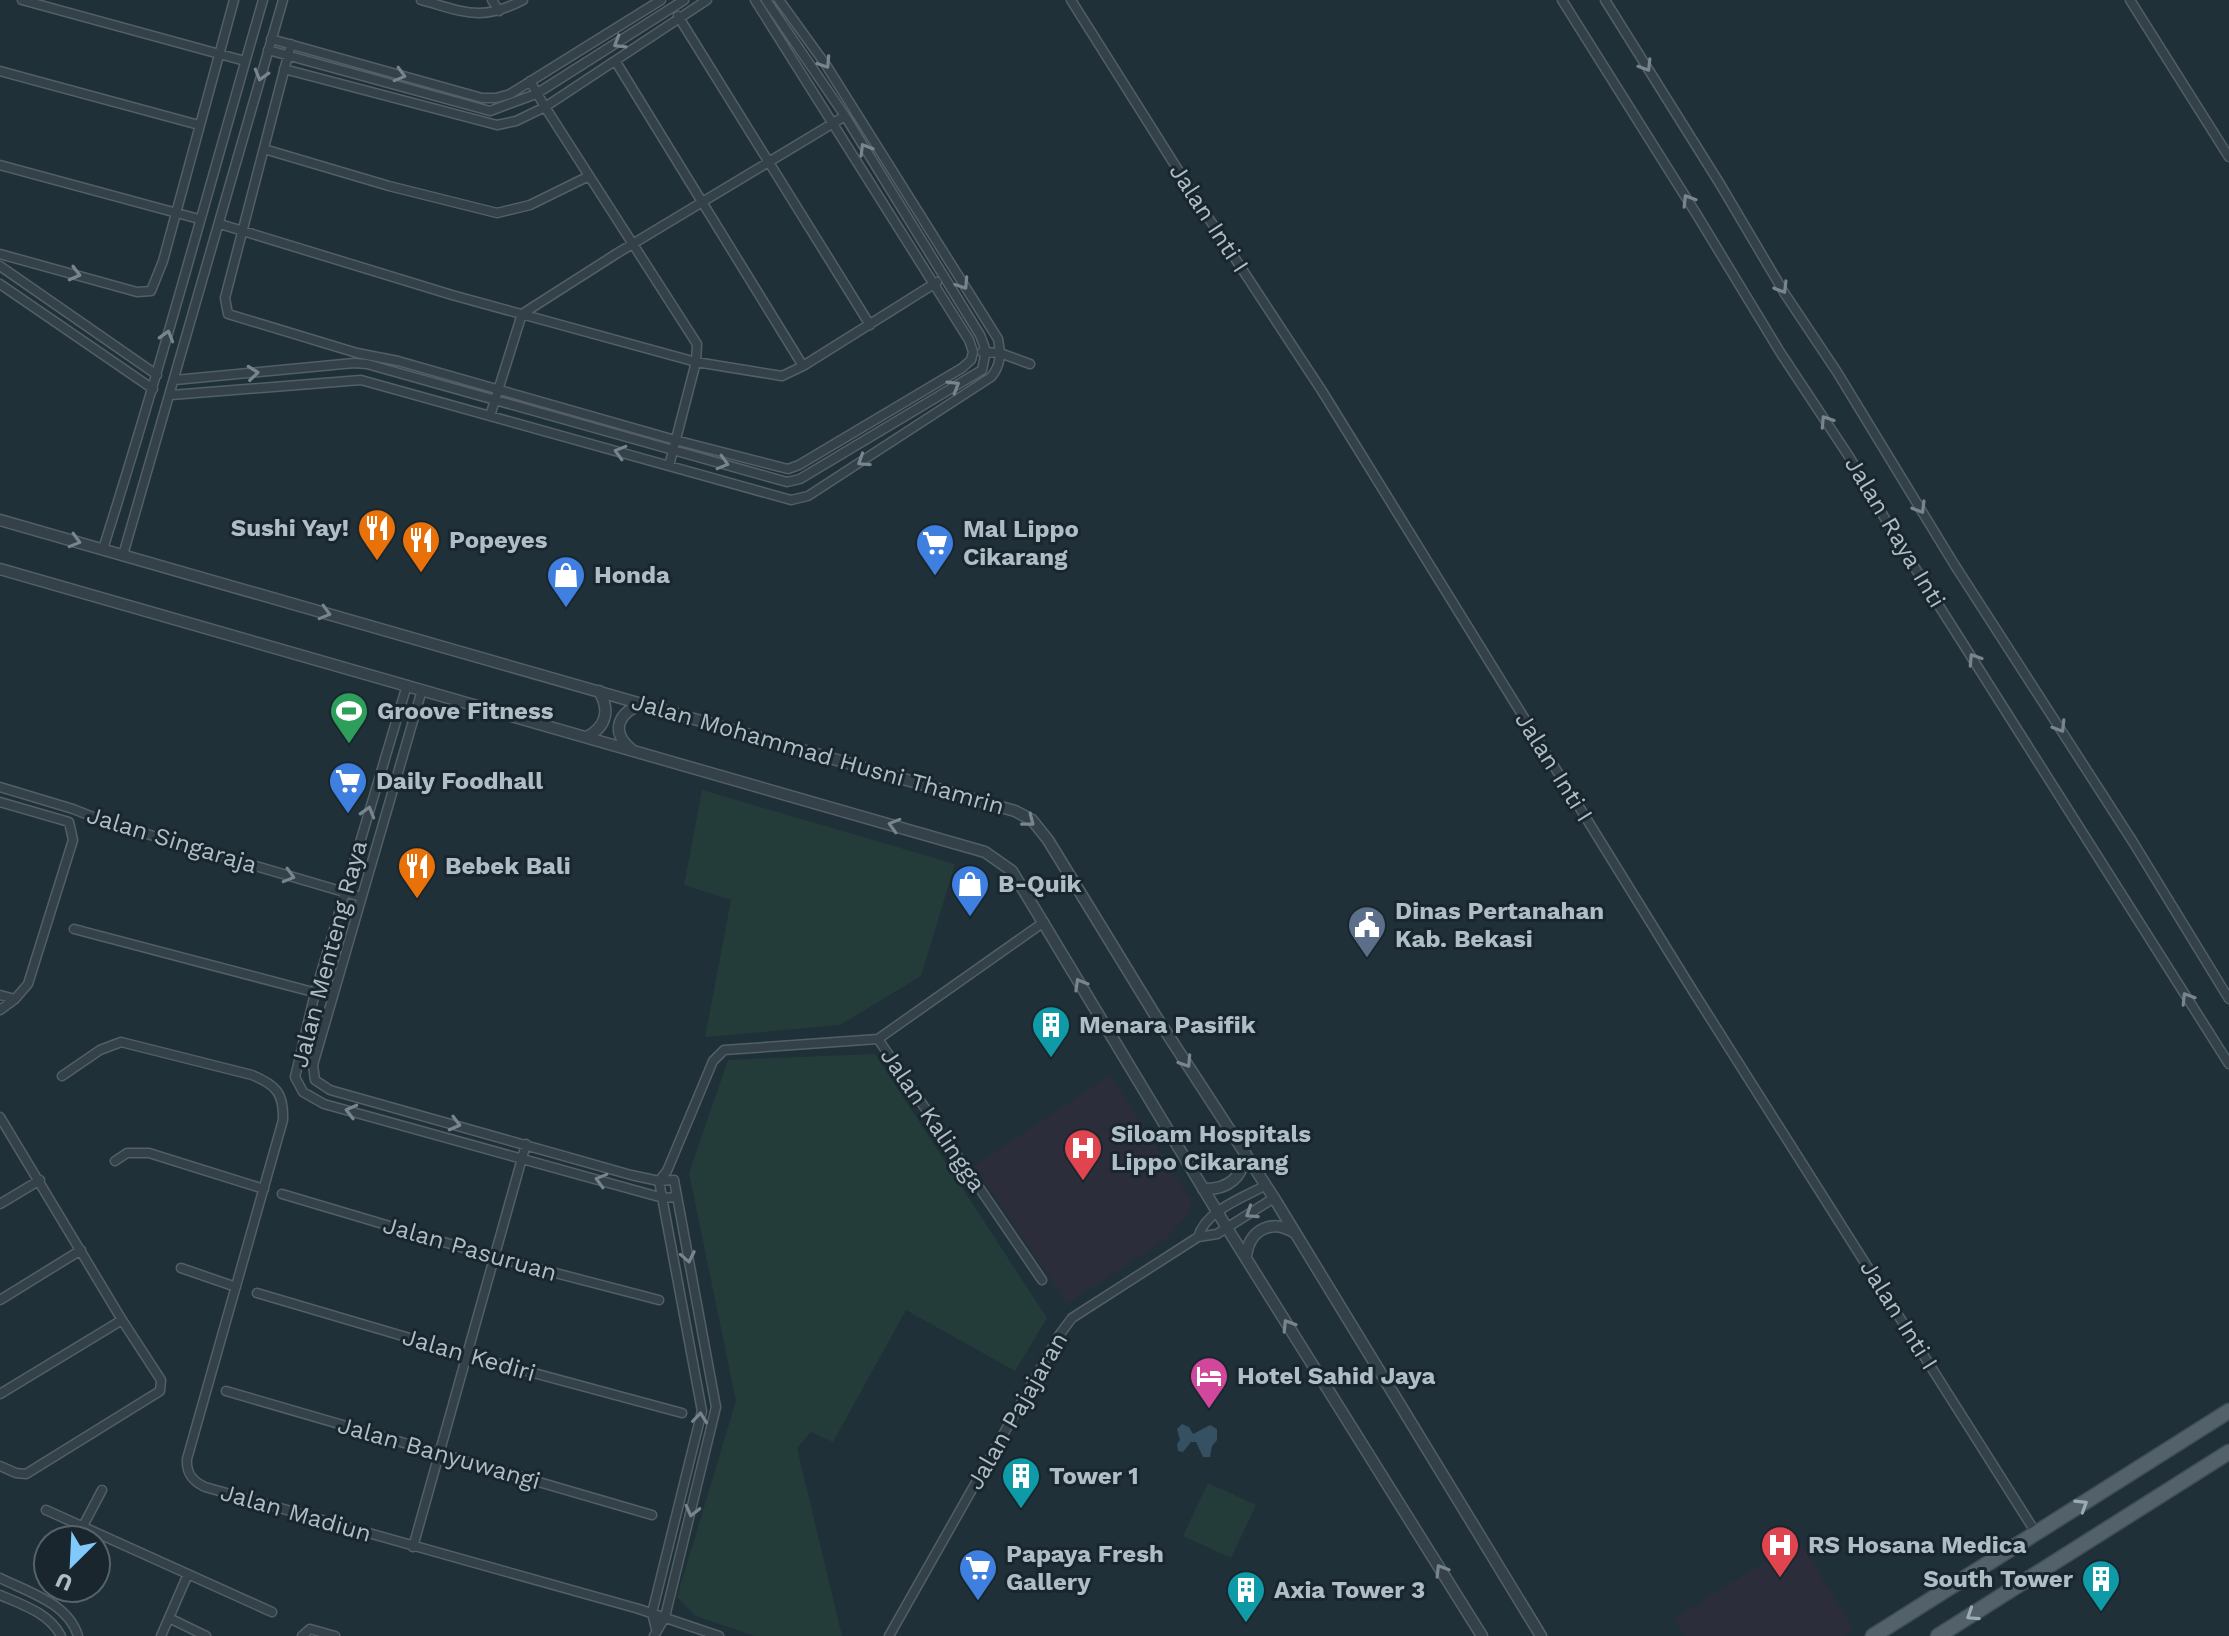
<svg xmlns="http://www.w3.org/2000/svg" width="2229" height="1636" font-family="'Work Sans',sans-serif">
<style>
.medical{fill:#2c2d3a}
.green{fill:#233c39}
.water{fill:#345061}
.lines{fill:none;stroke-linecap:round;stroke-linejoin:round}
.minor-casing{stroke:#525f67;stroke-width:11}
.tertiary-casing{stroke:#525f67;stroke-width:13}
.primary-casing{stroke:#404d56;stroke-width:17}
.minor{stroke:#344149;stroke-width:8}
.tertiary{stroke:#344149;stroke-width:10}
.primary{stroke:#52616a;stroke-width:14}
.oneway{stroke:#78858e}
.oneway2{stroke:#9cabb4}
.labels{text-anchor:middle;stroke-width:6;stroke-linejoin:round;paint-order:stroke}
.street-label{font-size:24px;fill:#afbdc6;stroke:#1a262e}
.poi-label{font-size:24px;font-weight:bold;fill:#afbdc6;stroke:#1a262e;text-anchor:start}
</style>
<rect width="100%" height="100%" fill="#203039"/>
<path class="medical" d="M1110 1075 1191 1199V1206L1187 1216 1166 1239 1067 1304 974 1166Z
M1799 1540 1854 1630 1845 1636H1685L1674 1619Z"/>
<path class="green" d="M702 790 955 864 921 976 840 1025 705 1037 731 900 684 885Z
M875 1054 1047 1318 1015 1371 906 1310 833 1442 811 1432 797 1448 842 1636H755L696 1616 677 1597 736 1401 689 1173 728 1060Z
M1208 1483 1256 1505 1231 1558 1183 1536Z"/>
<path class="water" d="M1182 1424 1189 1427 1193 1434 1210 1425 1217 1429V1440L1212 1446 1210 1457H1203L1196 1442H1191L1183 1452 1178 1451 1177 1444 1180 1440 1177 1429Z"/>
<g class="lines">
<defs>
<path id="minor" d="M22 0 245 61
M421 0C465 12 480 22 523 0
M492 0 499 11
M1071 0 1202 208 1322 391 1693 991 2036 1533
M1562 0 1697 215 1780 352 1850 458 1898 541 2229 1064
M1605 0 1720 184 1785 294 1837 372 1954 564 2133 842 2229 999
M2130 0 2229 157
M678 16 870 325
M271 39 482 98H496L510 94 661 0
M291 44 225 298 228 314 357 353 398 361 675 440 788 469 799 465 962 368 971 360 973 352 969 340 755 0
M268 50 490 111 536 94 684 0
M616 62 803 366
M284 69 497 125 516 121 545 107 707 0
M0 71 199 125
M530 81 545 107 697 344 696 362 669 466
M264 149 389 186 497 213 530 205 589 176
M0 165 199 219
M220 224 452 295 696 362 782 376 803 366 937 282
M0 254 137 292 151 291 163 261 234 0
M0 266 157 375
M0 284 153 389
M982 352 1000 353 1030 364
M175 380 354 363 367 364 787 482 800 479 982 370 986 351 980 335 845 116 766 0
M171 395 361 380 791 500 808 496 991 377C1001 365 1001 354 998 339L826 65 779 0
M490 416 522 314 616 254 845 116
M103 549C161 367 210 183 263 0
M123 555 283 0
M407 685 315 993 295 1077 303 1092 324 1104 663 1198 677 1197
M422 690 313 1065 315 1080 330 1090 631 1175 659 1181 674 1180
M0 787 73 809 106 822 361 897
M0 802 69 822 73 840 28 984 15 999 0 1010
M74 929 332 997
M0 995 15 999
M878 1039 1042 1280
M878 1039 1044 922
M62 1076 100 1050 121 1042 252 1075C276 1085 284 1093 283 1120L187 1459C186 1473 192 1481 205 1487L639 1609 719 1636
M0 1117 122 1320 161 1380 160 1391 26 1474 16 1473 0 1466
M115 1161 127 1153H149L264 1189
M282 1194 494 1257 659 1300
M0 1204 40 1180
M1198 1237C1206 1210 1243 1198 1266 1185
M181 1268 236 1287
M257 1293 467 1355 682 1413
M0 1300 81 1250
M226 1391 652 1515
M0 1394 122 1320
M46 1510 272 1612
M83 1526 102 1490
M413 1547 526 1144
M0 1578C28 1592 68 1603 78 1636
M0 1595C23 1605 49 1613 61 1636
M169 1618 206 1636
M656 1629 652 1613 702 1411 659 1181 667 1171 713 1061 724 1050 878 1039
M161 1636 188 1574
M302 1636 310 1629 335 1636
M654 1636 665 1617 716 1407 674 1180
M889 1636 1060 1334 1072 1318 1198 1237 1217 1234 1274 1198"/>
<path id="tertiary" d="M0 520 1015 811 1032 820 1048 840 1155 1015 1274 1198 1541 1636
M0 569 985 852 1012 871 1227 1228 1482 1636
M587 737C607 726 610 710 599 691
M631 749C609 731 619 711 644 704
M1203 1189C1228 1190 1244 1177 1245 1152
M1246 1257C1249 1230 1271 1218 1295 1233"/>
<path id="primary" d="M1873 1636 2229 1411
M1938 1636 2229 1452"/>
</defs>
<use href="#minor" class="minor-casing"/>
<use href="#tertiary" class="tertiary-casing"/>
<use href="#primary" class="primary-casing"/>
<use href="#minor" class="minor"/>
<use href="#tertiary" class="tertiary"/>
<use href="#primary" class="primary"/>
</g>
<defs><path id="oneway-chevron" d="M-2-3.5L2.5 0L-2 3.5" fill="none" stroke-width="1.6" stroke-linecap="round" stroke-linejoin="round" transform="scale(2)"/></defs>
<g class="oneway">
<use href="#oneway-chevron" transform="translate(619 43) rotate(149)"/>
<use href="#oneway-chevron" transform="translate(825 63) rotate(57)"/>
<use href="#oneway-chevron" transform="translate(1646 66) rotate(58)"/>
<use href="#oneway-chevron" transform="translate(261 75) rotate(106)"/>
<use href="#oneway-chevron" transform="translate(400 75) rotate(16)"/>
<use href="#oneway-chevron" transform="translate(865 149) rotate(-121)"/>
<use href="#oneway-chevron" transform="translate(1688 200) rotate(-122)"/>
<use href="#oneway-chevron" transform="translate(75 274) rotate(15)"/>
<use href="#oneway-chevron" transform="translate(963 284) rotate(57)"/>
<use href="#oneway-chevron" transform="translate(1782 288) rotate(59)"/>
<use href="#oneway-chevron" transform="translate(167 336) rotate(-74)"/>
<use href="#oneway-chevron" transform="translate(253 373) rotate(-6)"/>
<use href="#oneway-chevron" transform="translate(954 386) rotate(-31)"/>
<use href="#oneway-chevron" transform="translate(1826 421) rotate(-123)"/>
<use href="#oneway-chevron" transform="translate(620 452) rotate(-164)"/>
<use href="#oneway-chevron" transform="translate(863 461) rotate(147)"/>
<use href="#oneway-chevron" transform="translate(723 463) rotate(16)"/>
<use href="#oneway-chevron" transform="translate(1920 508) rotate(59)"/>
<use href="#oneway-chevron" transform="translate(75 541) rotate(16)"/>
<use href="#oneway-chevron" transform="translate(325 613) rotate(16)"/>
<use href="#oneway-chevron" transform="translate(1974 659) rotate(-123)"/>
<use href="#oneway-chevron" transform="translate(2060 727) rotate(58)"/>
<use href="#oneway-chevron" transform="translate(368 812) rotate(-74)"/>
<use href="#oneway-chevron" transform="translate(1029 821) rotate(38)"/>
<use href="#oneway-chevron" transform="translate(894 825) rotate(-164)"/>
<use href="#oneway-chevron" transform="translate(289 876) rotate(16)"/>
<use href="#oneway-chevron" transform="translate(1080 984) rotate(-120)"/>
<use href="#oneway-chevron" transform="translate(2187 998) rotate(-122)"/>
<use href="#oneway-chevron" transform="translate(1186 1062) rotate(57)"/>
<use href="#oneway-chevron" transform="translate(351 1111) rotate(-165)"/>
<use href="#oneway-chevron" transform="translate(455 1124) rotate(15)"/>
<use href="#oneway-chevron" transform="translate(601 1180) rotate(-164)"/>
<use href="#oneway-chevron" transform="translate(1251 1213) rotate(147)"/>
<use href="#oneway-chevron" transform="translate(688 1257) rotate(79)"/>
<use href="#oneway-chevron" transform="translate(1288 1325) rotate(-122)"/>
<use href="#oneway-chevron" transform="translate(700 1418) rotate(-84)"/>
<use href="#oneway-chevron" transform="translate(692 1511) rotate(104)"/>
<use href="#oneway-chevron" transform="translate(1441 1570) rotate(-122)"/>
</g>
<g class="oneway2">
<use href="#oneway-chevron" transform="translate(2082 1505) rotate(-32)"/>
<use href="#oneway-chevron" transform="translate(1972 1615) rotate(147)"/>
</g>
<defs>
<symbol id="restaurant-pin" viewBox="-11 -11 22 30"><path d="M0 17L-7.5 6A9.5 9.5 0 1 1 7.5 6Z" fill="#e8710a" stroke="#1a262e"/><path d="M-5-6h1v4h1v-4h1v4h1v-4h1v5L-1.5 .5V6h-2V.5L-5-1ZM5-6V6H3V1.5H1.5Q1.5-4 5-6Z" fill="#fff"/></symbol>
<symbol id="supermarket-pin" viewBox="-11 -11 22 30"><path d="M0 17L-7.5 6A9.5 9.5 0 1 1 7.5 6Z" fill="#3f7fe0" stroke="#1a262e"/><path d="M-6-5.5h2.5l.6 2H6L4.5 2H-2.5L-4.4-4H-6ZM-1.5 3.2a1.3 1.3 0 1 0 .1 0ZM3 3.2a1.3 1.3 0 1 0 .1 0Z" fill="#fff"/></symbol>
<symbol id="shop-pin" viewBox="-11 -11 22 30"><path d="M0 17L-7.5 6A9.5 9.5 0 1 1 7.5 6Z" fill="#3f7fe0" stroke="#1a262e"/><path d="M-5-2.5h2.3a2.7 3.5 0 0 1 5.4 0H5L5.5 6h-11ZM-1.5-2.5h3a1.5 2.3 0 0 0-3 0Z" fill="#fff"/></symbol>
<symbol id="stadium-pin" viewBox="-11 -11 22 30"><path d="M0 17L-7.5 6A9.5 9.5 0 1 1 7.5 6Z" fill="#2e9e5b" stroke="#1a262e"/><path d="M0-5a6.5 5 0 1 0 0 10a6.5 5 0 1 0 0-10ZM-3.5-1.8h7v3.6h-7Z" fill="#fff"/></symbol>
<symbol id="civic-pin" viewBox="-11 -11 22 30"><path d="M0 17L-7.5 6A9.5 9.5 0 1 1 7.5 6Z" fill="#5c6f8a" stroke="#1a262e"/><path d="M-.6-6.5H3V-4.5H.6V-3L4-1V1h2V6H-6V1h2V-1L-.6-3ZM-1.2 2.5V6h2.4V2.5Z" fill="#fff"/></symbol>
<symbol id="building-pin" viewBox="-11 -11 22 30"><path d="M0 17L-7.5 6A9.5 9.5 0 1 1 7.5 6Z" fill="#0f9aa8" stroke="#1a262e"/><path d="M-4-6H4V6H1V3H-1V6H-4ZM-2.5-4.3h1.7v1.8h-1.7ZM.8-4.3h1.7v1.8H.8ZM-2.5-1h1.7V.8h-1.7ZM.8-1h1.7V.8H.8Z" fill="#fff"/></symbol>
<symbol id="hospital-pin" viewBox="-11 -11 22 30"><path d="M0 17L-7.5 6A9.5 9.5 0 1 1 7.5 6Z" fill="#e0444e" stroke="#1a262e"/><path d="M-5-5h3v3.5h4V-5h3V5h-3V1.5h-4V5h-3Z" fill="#fff"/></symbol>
<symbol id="hotel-pin" viewBox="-11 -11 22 30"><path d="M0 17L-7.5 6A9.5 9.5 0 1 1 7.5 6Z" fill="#d1479c" stroke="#1a262e"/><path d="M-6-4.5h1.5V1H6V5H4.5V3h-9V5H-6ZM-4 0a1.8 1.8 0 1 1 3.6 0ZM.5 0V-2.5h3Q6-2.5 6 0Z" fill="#fff"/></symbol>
</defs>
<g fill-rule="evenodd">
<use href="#restaurant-pin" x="355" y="506" width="44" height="60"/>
<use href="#restaurant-pin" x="399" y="518" width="44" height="60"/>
<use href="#supermarket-pin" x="913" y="521" width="44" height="60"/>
<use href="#shop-pin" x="544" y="553" width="44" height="60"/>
<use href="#stadium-pin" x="327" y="689" width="44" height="60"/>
<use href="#supermarket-pin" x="326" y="759" width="44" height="60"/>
<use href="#restaurant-pin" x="395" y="844" width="44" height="60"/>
<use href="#shop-pin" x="948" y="862" width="44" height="60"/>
<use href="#civic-pin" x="1345" y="903" width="44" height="60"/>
<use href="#building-pin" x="1029" y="1003" width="44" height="60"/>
<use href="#hospital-pin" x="1061" y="1126" width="44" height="60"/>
<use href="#hotel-pin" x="1187" y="1354" width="44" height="60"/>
<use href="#building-pin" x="999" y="1454" width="44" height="60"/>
<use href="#hospital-pin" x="1758" y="1523" width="44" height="60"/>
<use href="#supermarket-pin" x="956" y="1546" width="44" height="60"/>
<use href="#building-pin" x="2079" y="1557" width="44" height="60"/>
<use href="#building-pin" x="1224" y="1568" width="44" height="60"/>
</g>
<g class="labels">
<g class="street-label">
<text transform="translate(1209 218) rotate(57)" y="8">Jalan Inti I</text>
<text transform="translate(1895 532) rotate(59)" y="8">Jalan Raya Inti</text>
<text transform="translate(818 754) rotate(16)" y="8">Jalan Mohammad Husni Thamrin</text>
<text transform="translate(1554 767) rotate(58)" y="8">Jalan Inti I</text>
<text transform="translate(172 840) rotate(17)" y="8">Jalan Singaraja</text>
<text transform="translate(329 954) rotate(-75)" y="8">Jalan Menteng Raya</text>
<text transform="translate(933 1120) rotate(56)" y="8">Jalan Kalingga</text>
<text transform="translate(470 1249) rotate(16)" y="8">Jalan Pasuruan</text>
<text transform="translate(1899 1315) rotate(58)" y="8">Jalan Inti I</text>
<text transform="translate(469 1355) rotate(16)" y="8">Jalan Kediri</text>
<text transform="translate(1017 1411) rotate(-60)" y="8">Jalan Pajajaran</text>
<text transform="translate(439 1453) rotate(16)" y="8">Jalan Banyuwangi</text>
<text transform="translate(296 1513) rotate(16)" y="8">Jalan Madiun</text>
</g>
<g class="poi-label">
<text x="349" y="536" text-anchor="end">Sushi Yay!</text>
<text x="963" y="537">Mal Lippo<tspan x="963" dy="28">Cikarang</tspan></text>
<text x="449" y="548">Popeyes</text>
<text x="594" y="583">Honda</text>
<text x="377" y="719">Groove Fitness</text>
<text x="376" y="789">Daily Foodhall</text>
<text x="445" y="874">Bebek Bali</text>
<text x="998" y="892">B-Quik</text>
<text x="1395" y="919">Dinas Pertanahan<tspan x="1395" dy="28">Kab. Bekasi</tspan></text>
<text x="1079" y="1033">Menara Pasifik</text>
<text x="1111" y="1142">Siloam Hospitals<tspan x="1111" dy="28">Lippo Cikarang</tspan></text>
<text x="1237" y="1384">Hotel Sahid Jaya</text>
<text x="1049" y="1484">Tower 1</text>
<text x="1808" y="1553">RS Hosana Medica</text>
<text x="1006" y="1562">Papaya Fresh<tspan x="1006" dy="28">Gallery</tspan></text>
<text x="2073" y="1587" text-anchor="end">South Tower</text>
<text x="1274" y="1598">Axia Tower 3</text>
</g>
</g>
<g transform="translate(72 1564) rotate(204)"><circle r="38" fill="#1a262e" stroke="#56626b" stroke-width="2"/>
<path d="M0-6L14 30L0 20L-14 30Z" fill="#80c9fa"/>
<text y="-12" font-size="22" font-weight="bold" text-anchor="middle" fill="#afbdc6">U</text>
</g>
</svg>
